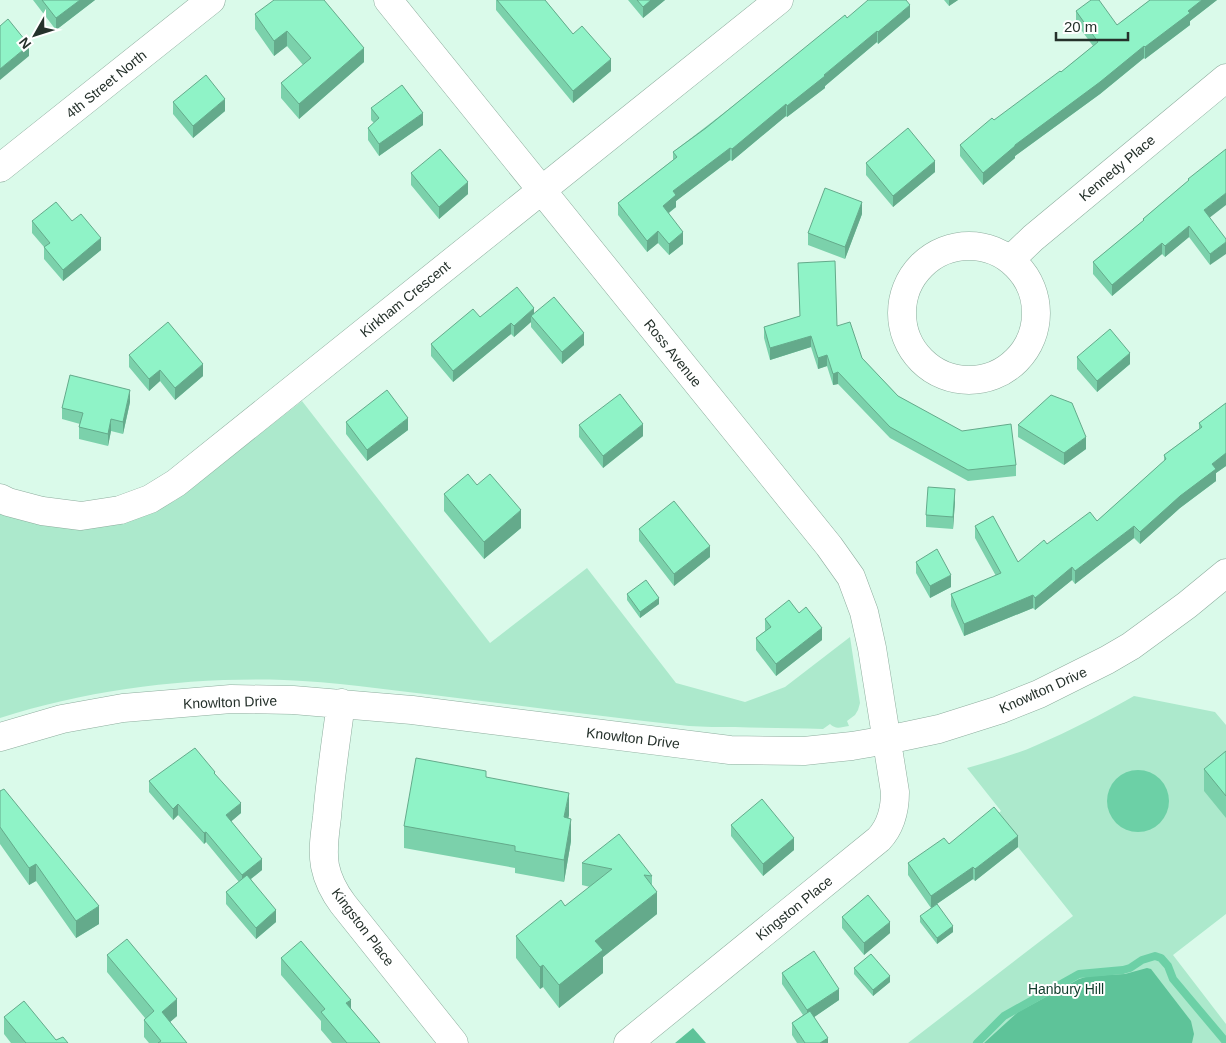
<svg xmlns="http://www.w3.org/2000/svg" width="1226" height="1043" font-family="Helvetica,sans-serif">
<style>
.green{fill:#ace9cc}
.forest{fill:#5ec399}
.water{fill:#6cd0a6}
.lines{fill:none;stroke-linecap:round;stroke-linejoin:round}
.stream{stroke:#6cd0a6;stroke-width:8}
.minor-casing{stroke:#8ead9e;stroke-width:29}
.minor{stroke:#fff;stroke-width:28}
.wall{fill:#7bd1ab}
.shaded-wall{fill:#64aa8b}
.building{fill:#8ff3c7;stroke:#64aa8b}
.labels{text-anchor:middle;stroke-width:4;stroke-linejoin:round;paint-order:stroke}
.street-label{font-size:14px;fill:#25312b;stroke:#fff}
.park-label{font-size:14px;fill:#103d2c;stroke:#fff}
</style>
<rect width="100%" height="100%" fill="#dafaea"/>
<path class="green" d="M302 401 490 643 587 568 676 683 745 702 785 687 850 637 860 703 858 710 855 715 847 721 849 726C841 727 836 730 830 724L823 729C793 728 764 728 735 727 720 727 704 727 689 726 604 717 518 705 433 695 383 689 334 682 284 680 189 677 91 689 0 718V512L11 516 40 525 154 512 176 500 196 484Z
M1134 696 1215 712 1226 725V914L1173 955 1226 1024V1043H908L1073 916 994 817 1001 811 967 768C991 761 1015 755 1037 745 1070 731 1102 714 1134 696Z"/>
<path class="forest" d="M1147 968 1151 969 1191 1021 1194 1034 1192 1043H984L1018 1012 1079 979 1089 976 1125 974Z
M693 1028 706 1043H675Z"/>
<path class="water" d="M1107 801a31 31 0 1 1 62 0a31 31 0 1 1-62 0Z"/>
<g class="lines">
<path class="stream" d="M977 1043 1004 1016 1079 974 1123 970 1130 968 1142 960 1155 956 1161 958 1168 966 1173 979 1226 1042"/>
<defs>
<path id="minor" d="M388 0 829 546 851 577 864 612 872 648 895 792C895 810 891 826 879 839L628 1043
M0 168 211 0
M902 313a67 67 0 1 1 134 0a67 67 0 1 1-134 0Z
M1010 260 1033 238 1226 78
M0 498 8 502 42 511 81 516 120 510 150 499 176 483 779 0
M341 703C336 741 330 779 327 817 325 833 322 850 325 866 328 881 334 892 343 904L454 1043
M0 737 62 719 123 708 231 699 293 700 412 710 730 750 804 751 852 746 887 740 939 729 999 710 1039 694 1107 660 1131 646 1187 605 1226 573"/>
</defs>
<use href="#minor" class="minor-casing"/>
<use href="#minor" class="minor"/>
</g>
<path class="wall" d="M33 0H95L56 30Z
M496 0H545L573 34 611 71 573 103 496 10Z
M628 0H665L643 18Z
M944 0H958L949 6Z
M1150 0H1217L1190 21V25L1145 59 1144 58 1100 94 1015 156V158L983 185 960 156V145L1061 72 1093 46 1076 23V11L1117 25Z
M255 14 364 62 299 119 281 98V83L303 65 287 46 274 56 255 29Z
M910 17 878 44 877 42 825 86V88L787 117 786 116 732 161 730 160 676 201V207L669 213 683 244 669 255 658 243 647 252 618 215V203L673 160V152L847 18Z
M173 102 225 111 193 138 173 114Z
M371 108 423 125 379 156 368 140V128L374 123 371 120Z
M866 163 935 172 893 207 866 175Z
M411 173 468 194 439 219 411 185Z
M1188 179 1210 217V265L1189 237 1165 257 1162 254 1112 296 1093 274V262L1143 221V219L1188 181Z
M862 214 845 259 808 245V233Z
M32 221H72L101 250 63 281 44 259V247L32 233Z
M798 263 837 326 862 358 898 396 1016 465V476L968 481 890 438 838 384 833 385 827 366 818 369 811 347 770 360 764 338V327L800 316Z
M534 313 584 345 562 364 531 327V322L514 337 511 334 453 382 431 356V344L480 317Z
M129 355 203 376 175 400 160 381 149 391 129 367Z
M1077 357 1130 364 1097 392 1077 369Z
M130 402 123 434 111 431 108 446 79 439V427L80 424 62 419V408Z
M1226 403V466L1216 473V481L1180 508 1140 544 1134 538 1075 584 1072 580 1035 610 1033 608 964 636 951 606V594L996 576 975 538V526L1018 562 1047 544 1097 521 1164 461V455L1199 429V423Z
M346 422 408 430 367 461 346 434Z
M579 425 643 436 603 468 579 437Z
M1018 425 1086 449 1064 465 1018 437Z
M477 485 521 528 484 559 444 511V494Z
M955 501 953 529 926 527V515Z
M639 529 710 557 674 586 639 541Z
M916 562 951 587 930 598 916 573Z
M627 594 659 604 640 618 627 600Z
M799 613 822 640 776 676 756 650V638L765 631V619Z
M1226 751V818L1204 791V769Z
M215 774 241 813 231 821 262 870 251 879 276 922 256 939 226 904V892L239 882 206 842 204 844 178 815 173 820 149 792V781Z
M486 777 569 815 568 818 571 841 564 882 515 873V868L404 848V826Z
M0 791 99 924 76 938 36 881 29 885 0 844Z
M731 825 794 850 763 876 731 836Z
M949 844 1018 847 975 881 973 879 931 908 908 875V863Z
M582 863 652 876V885L657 914 603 957V973L559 1008 543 987 540 989 516 958V936L565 906 590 887 582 885Z
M920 916 953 932 937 944 920 922Z
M842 917 890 933 864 955 842 928Z
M107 955 177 1016 170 1022 187 1043H149L144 1037V1020L145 1018 107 972Z
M281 958 351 1009 380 1043H332L321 1030V1021L281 975Z
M854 968 890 982 873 996 854 974Z
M782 973 839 1000 814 1017 828 1043H797L792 1035V1023L803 1015 782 984Z
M4 1017 56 1040 68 1043H11L4 1034Z"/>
<path class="shaded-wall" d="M80 0H95L56 30V18Z
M651 0H665L643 18V7Z
M949 0H958L949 6Z
M1202 0H1217L1190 21V25L1145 59V47L1188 11Z
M910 5V17L878 44V32Z
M287 31V46L274 56V41Z
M877 31V42L825 86V88L787 117V106Z
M29 45V56L0 80V69Z
M1144 46V58L1100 94 1015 156V158L983 185V173L1015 145Z
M364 48V62L299 119V104Z
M611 59V71L573 103V91Z
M225 99V111L193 138V126Z
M786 104V116L732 161V149Z
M423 113V125L379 156V144Z
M730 148V160L676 201V207L663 217V206L673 191Z
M935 161V172L893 207V196Z
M468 182V194L439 219V207Z
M1226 193V205L1204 222V210Z
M862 202V214L845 259V247Z
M1189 226V237L1165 257V246Z
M658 231V243L647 252V241Z
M683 232V244L669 255V244Z
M101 238V250L63 281V270Z
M1226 242V254L1210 265V254Z
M1162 243V254L1112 296V285Z
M534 308V320L531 316V322L514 337V326Z
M511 323V334L453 382V371Z
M584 333V345L562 364V352Z
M811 336V347L770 360V348Z
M1130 353V364L1097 392V381Z
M827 355V366L818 369V358Z
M203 364V376L175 400V388Z
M160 370V381L149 391V379Z
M838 372V384L833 385V374Z
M130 390V402L123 434V422Z
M408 418V430L367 461V450Z
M111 419V431L108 446V434Z
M643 424V436L603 468V456Z
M1086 437V449L1064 465V453Z
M1226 453V466L1216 473V481L1180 508 1140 544V532L1212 464Z
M955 489V501L953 529V517Z
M521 510V528L484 559V542Z
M1134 526V538L1075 584V571Z
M710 546V557L674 586V574Z
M1072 567V580L1035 610V598Z
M951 575V587L930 598V586Z
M1033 595V608L964 636V624Z
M659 598V604L640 618V612Z
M822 628V640L776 676V664Z
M569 793V815L564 840V817Z
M241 803V813L226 826V815Z
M178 804V815L173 820V809Z
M571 819V841L564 882V860Z
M206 832V842L204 844V833Z
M1018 836V847L975 881V869Z
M794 838V850L763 876V864Z
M262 859V870L242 886V875Z
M36 864V881L29 885V868Z
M973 867V879L931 908V896Z
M657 892V914L603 957V973L559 1008V985L595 941Z
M99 906V924L76 938V921Z
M276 910V922L256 939V928Z
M890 922V933L864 955V943Z
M953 926V932L937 944V938Z
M543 965V987L540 989V967Z
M890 976V982L873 996V990Z
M839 989V1000L807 1022V1010Z
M177 999V1016L162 1029V1012Z
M351 1000V1017L346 1003Z
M828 1038V1043H820Z"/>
<path class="building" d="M42 0H80L56 18Z
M274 0H324L364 48 299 104 281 83 311 58 287 31 274 41 255 14Z
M497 0H545L573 34 582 26 611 59 573 91Z
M637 0H651L643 7Z
M868 0H906L910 5 878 32 877 31 824 75 825 76 787 106 786 104 732 149 730 148 673 191 676 195 663 206 683 232 669 244 658 231 647 241 618 203 677 157 673 152 706 128 845 15 847 18Z
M1091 0H1099L1117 25 1150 0H1202L1188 11 1190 13 1145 47 1144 46 1100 82 1015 145V146L983 173 960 145 992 118 994 120 1060 71 1061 72 1098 42 1076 11Z
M8 19 29 45 0 69V26Z
M206 75 225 99 193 126 173 102Z
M402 85 423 113 379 144 368 128 379 118 371 108Z
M908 128 935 161 893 196 866 163Z
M440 149 468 182 439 207 411 173Z
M1226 149V193L1204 210 1226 239V242L1210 254 1189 226 1165 246 1162 243 1112 285 1093 262 1144 220 1143 219 1189 180 1188 179Z
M825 188 862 202 845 247 808 233Z
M56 202 72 221 81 214 101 238 63 270 44 247 50 243 32 221Z
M835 261 837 326 850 322 862 358 898 396 962 431 1011 424 1016 465 968 470 890 427 838 372 833 374 827 355 818 358 811 336 770 348 764 327 800 316 798 263Z
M517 287 534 308 514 326 511 323 453 371 431 344 473 309 480 317Z
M554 297 584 333 562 352 531 316Z
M168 322 203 364 175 388 160 370 149 379 129 355Z
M1110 329 1130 353 1097 381 1077 357Z
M70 375 130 390 123 422 111 419 108 434 79 427 83 413 62 408Z
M387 390 408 418 367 450 346 422Z
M620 394 643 424 603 456 579 425Z
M1051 395 1072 403 1086 437 1064 453 1018 425Z
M1226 403V453L1212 464 1216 469 1180 496 1140 532 1134 526 1075 571 1072 567 1035 598 1033 595 964 624 951 594 1001 573 975 526 993 516 1018 562 1044 540 1047 544 1090 512 1097 521 1166 459 1164 455 1202 427 1199 423Z
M468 474 477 485 490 474 521 510 484 542 444 494Z
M928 487 955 489 953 517 926 515Z
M674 501 710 546 674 574 639 529Z
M937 549 951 575 930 586 916 562Z
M646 580 659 598 640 612 627 594Z
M789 600 799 613 806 607 822 628 776 664 756 638 771 627 765 619Z
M195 748 215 772 214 773 241 803 226 815 262 859 242 875 206 832 204 833 178 804 173 809 149 781Z
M1226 751V796L1204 769Z
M416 758 486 771V777L569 793 564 817 571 819 564 860 515 851V846L404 826Z
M4 789 99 906 76 921 36 864 29 868 0 827V791Z
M762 799 794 838 763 864 731 825Z
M994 807 1018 836 975 869 973 867 931 896 908 863 944 838 949 844Z
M619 834 652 876 644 875 657 892 595 941 603 950 559 985 543 965 540 967 516 936 561 900 565 906 612 869 582 863Z
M247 875 276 910 256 928 226 892Z
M868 895 890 922 864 943 842 917Z
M937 904 953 926 937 938 920 916Z
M127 939 177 999 162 1012 187 1043H158L161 1041 144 1020 154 1011 107 955Z
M301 941 351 1000 346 1003 380 1043H347L321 1012 325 1009 281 958Z
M814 951 839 989 807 1010 782 973Z
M871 954 890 976 873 990 854 968Z
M24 1001 56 1040 63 1037 68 1043H26L4 1017Z
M810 1011 828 1038 820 1043H805L792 1023Z"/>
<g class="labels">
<g class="street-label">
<text transform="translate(106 84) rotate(-39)" y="5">4th Street North</text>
<text transform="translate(1117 168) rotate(-40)" y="5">Kennedy Place</text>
<text transform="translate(405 299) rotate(-39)" y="5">Kirkham Crescent</text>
<text transform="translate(673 353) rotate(51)" y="5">Ross Avenue</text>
<text transform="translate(1043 690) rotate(-24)" y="5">Knowlton Drive</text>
<text transform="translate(230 702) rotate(-2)" y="5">Knowlton Drive</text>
<text transform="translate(633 738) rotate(7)" y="5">Knowlton Drive</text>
<text transform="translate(794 908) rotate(-39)" y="5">Kingston Place</text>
<text transform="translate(363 927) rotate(53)" y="5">Kingston Place</text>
</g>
<g class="park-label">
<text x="1066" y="994">Hanbury Hill</text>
</g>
</g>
<g transform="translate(35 35) rotate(231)" stroke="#ffffff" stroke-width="4" paint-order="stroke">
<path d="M0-4L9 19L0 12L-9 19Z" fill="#25312b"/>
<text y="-8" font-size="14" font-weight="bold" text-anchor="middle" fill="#25312b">N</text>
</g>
<path d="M1056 32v8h72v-8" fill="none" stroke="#25312b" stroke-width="2.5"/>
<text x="1064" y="32" font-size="15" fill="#25312b" stroke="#ffffff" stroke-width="4" paint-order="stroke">20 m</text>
</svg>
